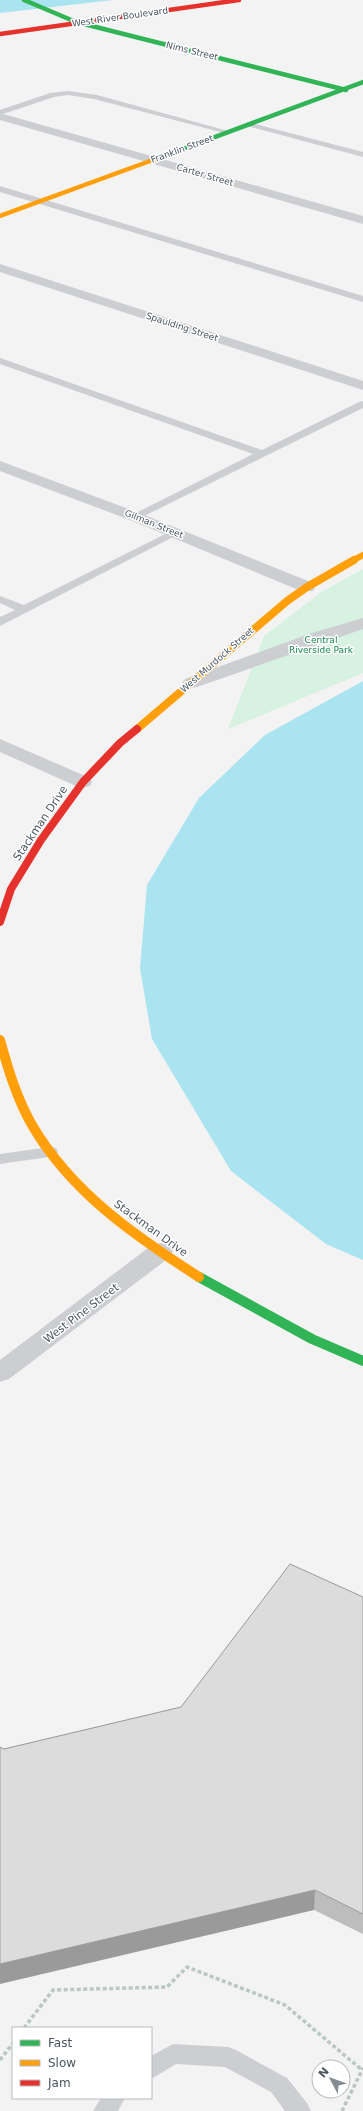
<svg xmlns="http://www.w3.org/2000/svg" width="363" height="2111" font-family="'DejaVu Sans',sans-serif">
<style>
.green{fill:#d7f2e1}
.water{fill:#abe4f1}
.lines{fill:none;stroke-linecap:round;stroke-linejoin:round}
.path{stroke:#bac7c3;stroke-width:3.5;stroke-dasharray:4 2.5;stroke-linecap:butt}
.lane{fill:#ccced1;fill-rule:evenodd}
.street{fill:#ccced1;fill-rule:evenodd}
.fast-far1{stroke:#30b455;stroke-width:4.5}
.fast{stroke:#30b455;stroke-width:10}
.slow-far3{stroke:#ff9f0a;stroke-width:4.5}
.slow-far2{stroke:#ff9f0a;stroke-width:6}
.slow-far1{stroke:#ff9f0a;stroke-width:8}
.slow{stroke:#ff9f0a;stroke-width:10}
.jam-far1{stroke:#e5322d;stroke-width:4.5}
.jam{stroke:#e5322d;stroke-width:8}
.wall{fill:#bdbdbe}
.shaded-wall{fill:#9a9a9b}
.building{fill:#dcdcdd;stroke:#9a9a9b}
.labels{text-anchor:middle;stroke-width:3;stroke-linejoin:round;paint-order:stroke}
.far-street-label{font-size:9px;fill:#495560;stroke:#fff}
.far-park-label{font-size:9px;fill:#14874b;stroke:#fff}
.street-label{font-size:11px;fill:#495560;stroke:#fff}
</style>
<rect width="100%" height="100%" fill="#f3f3f3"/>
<path class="green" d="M363 569V673L228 729 264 636 323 591Z"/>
<path class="water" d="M0 0H113L0 13Z
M363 681V1260L326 1244 231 1171 152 1039 140 968 147 885 199 798 265 735Z"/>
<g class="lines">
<path class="path" d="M24 2028 53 1990 167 1987 187 1967 285 2005 362 2070
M0 2060 13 2043
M342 2111 363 2068"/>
<path class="lane" d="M68 91 97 95 232 132 228 134 94 99 68 95 54 97 0 115V110L50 93Z
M247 122 363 152V157L247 126Z
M0 186 363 296V302L0 192Z
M0 358 262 450 359 402 363 401V408L136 520 132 519 131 517 132 515 253 454 0 364Z
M175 529 179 530 181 532 179 534 0 626V617L15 610 0 603V596L24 605Z
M50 1147 56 1148 58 1152 56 1156 0 1164V1154Z
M173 2044 228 2047 236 2050 287 2078 307 2103 311 2111H285L271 2092 225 2067 176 2064 151 2079V2056Z
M101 2098H125L118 2111H93Z"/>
<path class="street" d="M0 113 363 216V224L0 120Z
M0 264 363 381V390L0 272Z
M0 461 142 514 313 583 315 587 313 591H301L130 520 0 471Z
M363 618V629L197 687 191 688 185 687 182 683 185 679 312 633Z
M0 739 90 778 92 782 90 786 83 788 76 786 0 752Z
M161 1243 170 1245 173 1251 170 1257 9 1379 0 1382V1360L152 1245Z"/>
<path class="fast-far1" d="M24 0 76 22 346 90
M161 157 363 82"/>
<path class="fast" d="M199 1277 312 1339 363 1361"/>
<path class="slow-far3" d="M0 216 161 157"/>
<path class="slow-far2" d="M352 561 363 555"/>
<path class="slow-far1" d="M137 729 287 601 307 587 354 560"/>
<path class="slow" d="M0 1040C8 1069 17 1099 32 1125 71 1192 135 1236 199 1277"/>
<path class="jam-far1" d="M0 34 239 0"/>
<path class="jam" d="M0 922 11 889 41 840 83 782 120 743 137 729"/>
</g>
<path class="wall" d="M363 1597V1934L314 1910 4 1749 181 1707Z"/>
<path class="shaded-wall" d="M315 1890 314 1910 0 1984V1964Z"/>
<path class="building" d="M290 1564 363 1597V1914L315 1890 0 1964V1747L4 1749 181 1707Z"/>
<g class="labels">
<g class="far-street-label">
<text transform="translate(120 17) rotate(-8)" y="3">West River Boulevard</text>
<text transform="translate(192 51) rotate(14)" y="3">Nims Street</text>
<text transform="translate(182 149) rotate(-20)" y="3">Franklin Street</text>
<text transform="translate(205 175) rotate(16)" y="3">Carter Street</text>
<text transform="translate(182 327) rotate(18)" y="3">Spaulding Street</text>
<text transform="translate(154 524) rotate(22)" y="3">Gilman Street</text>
<text transform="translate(217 660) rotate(-41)" y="3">West Murdock Street</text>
</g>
<g class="far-park-label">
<text x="321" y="643">Central<tspan x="321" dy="10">Riverside Park</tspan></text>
</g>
<g class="street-label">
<text transform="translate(40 823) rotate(-56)" y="4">Stackman Drive</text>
<text transform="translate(151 1228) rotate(36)" y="4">Stackman Drive</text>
<text transform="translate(81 1313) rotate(-37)" y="4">West Pine Street</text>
</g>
</g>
<rect x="12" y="2027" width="140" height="72" fill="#ffffff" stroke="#b6bbbf"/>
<rect x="20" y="2040" width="20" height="6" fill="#30b455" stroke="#b6bbbf"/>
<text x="48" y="2047" font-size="12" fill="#495560">Fast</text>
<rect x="20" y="2060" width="20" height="6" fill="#ff9f0a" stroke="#b6bbbf"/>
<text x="48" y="2067" font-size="12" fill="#495560">Slow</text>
<rect x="20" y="2080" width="20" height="6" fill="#e5322d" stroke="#b6bbbf"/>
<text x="48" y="2087" font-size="12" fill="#495560">Jam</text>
<g transform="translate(331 2079) rotate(311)"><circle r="19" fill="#ffffff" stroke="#b6bbbf"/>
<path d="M0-3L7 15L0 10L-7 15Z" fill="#848c93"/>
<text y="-6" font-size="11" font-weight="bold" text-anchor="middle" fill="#495560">N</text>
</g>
</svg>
